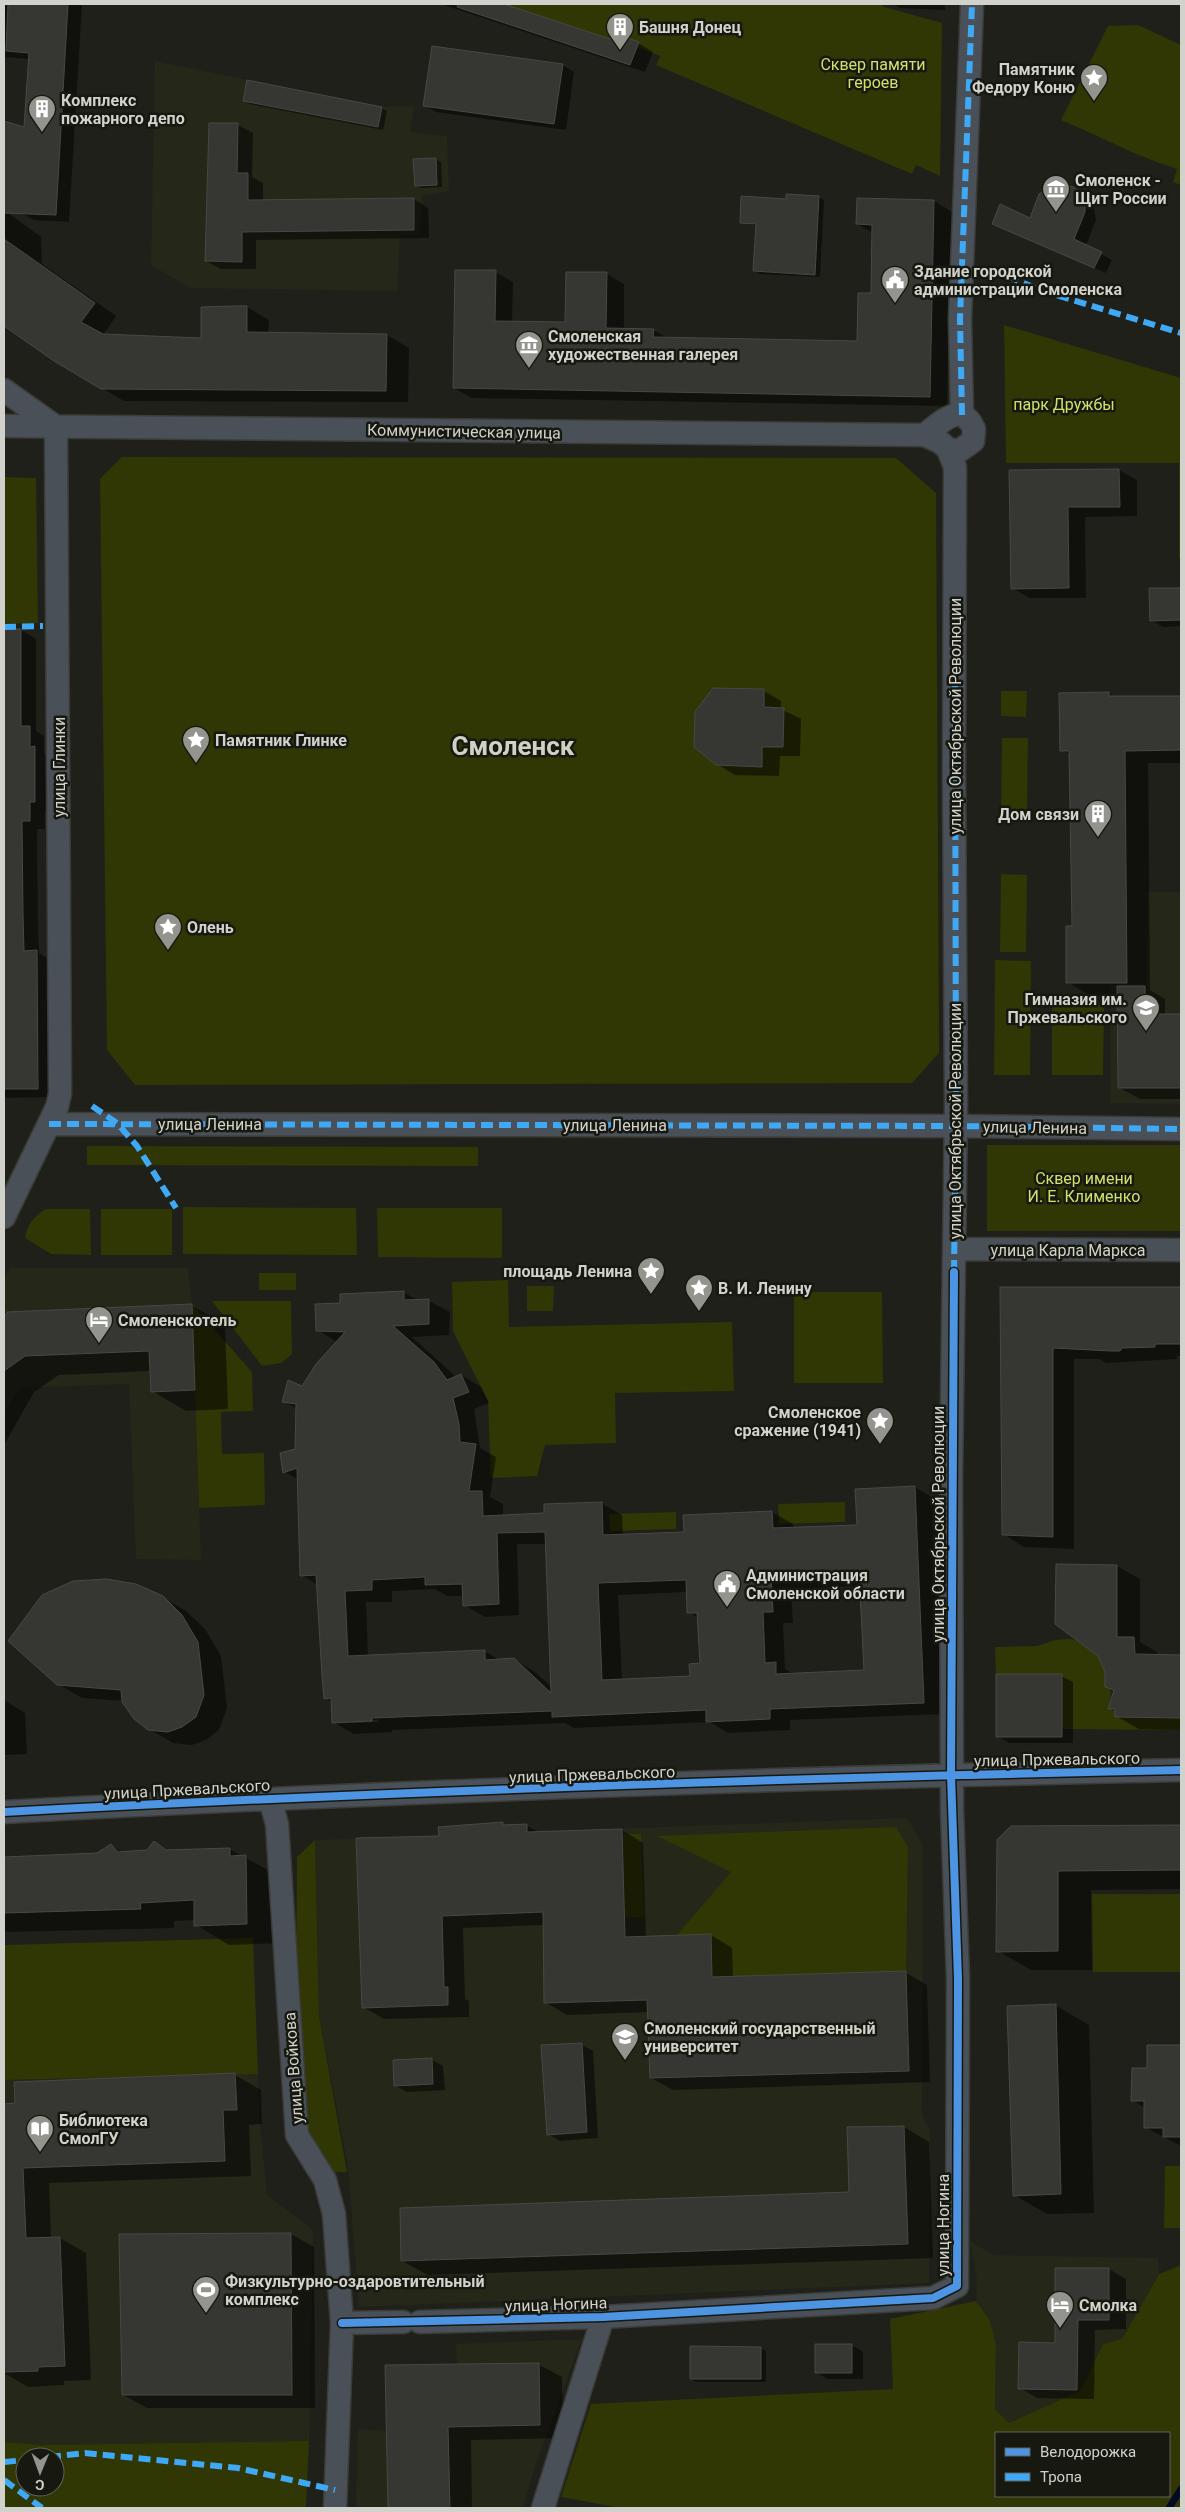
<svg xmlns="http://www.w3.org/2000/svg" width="1185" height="2512" font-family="Roboto,sans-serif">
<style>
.built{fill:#252719}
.green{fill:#303604;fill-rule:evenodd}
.shadow{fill:#0007;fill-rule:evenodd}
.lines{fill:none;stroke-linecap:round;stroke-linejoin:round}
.stream{stroke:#030a25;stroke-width:7}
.building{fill:#363732;stroke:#484844;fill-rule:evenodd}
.street-casing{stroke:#3b3c37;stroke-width:25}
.street{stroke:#4a5058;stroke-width:22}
.quiet{stroke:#3fa9f5;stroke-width:6;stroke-dasharray:12 6;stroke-linecap:butt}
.cycleway-casing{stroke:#17180f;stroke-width:11}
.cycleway{stroke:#4d94e3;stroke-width:8}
.labels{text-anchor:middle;stroke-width:5;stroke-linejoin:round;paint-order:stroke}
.poi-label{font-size:16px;font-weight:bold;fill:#d1d2cc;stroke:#17180f;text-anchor:start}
.park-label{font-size:16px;fill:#d0e169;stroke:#17180f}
.street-label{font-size:16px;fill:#d1d2cc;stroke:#17180f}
.town-label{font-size:26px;font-weight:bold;fill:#d0d2c6;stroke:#17180f}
</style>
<rect width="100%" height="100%" fill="#1f201a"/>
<path class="built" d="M155 61 382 107 414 106 410 132 447 136 449 191 422 196 419 234 400 235 397 291 190 288 151 265Z
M1147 892H1181V1104L1110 1103 1111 985 1146 984Z
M10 1268H188L192 1304 201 1560 136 1559 129 1384 20 1388 4 1413V1279Z
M907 1818 923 1845 922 2116 930 2130 929 2283 359 2307 348 2167 319 2016 315 1840 438 1836V1827H462V1824H527V1832Z
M235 2073 258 2074 259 2116 267 2195 313 2230 309 2441 42 2445 4 2442V2080Z
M970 2241 993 2255 1158 2258 1159 2274 1122 2339 1103 2344 1080 2391 1009 2424 995 2409 996 2344 990 2320 976 2301 977 2281Z
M582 2339 534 2469 523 2508H356L358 2429 386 2431 385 2365 457 2364 456 2344Z"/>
<path class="green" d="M504 4H881L884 7 942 23 940 176 916 165 912 174 656 65 660 56 637 47 638 42 614 33 610 39Z
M1138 25 1181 45V185L1173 182 1177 169C1137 157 1100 136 1061 120L1108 26Z
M1004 325 1181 378V558H1179V463H1006Z
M122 457 896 458 936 493 939 1053 912 1083 135 1085 107 1050 100 479Z
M4 477 36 478 38 623 4 624Z
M1001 691H1027L1026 717 1001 716Z
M1002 738H1028L1027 818H1001Z
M1001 874 1027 875 1026 952H1000Z
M995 960 1031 961 1030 1075H994Z
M1052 1004H1104L1103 1075H1052Z
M987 1145H1181V1231H987Z
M87 1146 478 1147V1166L87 1165Z
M183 1207 356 1208 357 1255 183 1254Z
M377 1208H502V1258L378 1257Z
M46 1209H90L91 1255 51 1254 25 1238C27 1224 34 1216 46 1209Z
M101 1209H172V1255H101Z
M259 1273H296V1290H259Z
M508 1280 509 1327 732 1322 734 1391 615 1393 616 1443 545 1445 537 1476 491 1478 488 1401 453 1331 452 1282Z
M527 1286H554L553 1311H527Z
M794 1292H882L883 1383H794Z
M212 1301H291L292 1354 281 1363 262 1366Z
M192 1304 252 1372 253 1411 221 1412 222 1454 264 1453 265 1505 199 1508Z
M845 1502V1522L779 1524 778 1504Z
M676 1512V1529L610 1531 609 1514Z
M1055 1640C1061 1640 1069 1638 1075 1640 1094 1645 1109 1667 1105 1687L1109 1688 1111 1694 1108 1709H1115V1717L1181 1718V1730L1062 1729 1061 1674H996L995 1647 1037 1646Z
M896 1827 908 1847 906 1971 712 1977 711 1934 677 1935 731 1872 657 1836Z
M622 1834H641L644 1917H625Z
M315 1840 319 2016 347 2172H328L306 2124 296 1987 297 1857Z
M1092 1894H1181V1972H1093Z
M253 1938 258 2074 4 2080V1945Z
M1165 2166H1181V2228H1164Z
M1181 2265V2508H621L561 2497 591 2404 893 2389 890 2319 976 2301 990 2320 996 2344 995 2409 1009 2423 1080 2391 1103 2344 1122 2339 1159 2274ZM996 2433H1169V2496H996Z
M309 2441 306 2508H4V2442L42 2445ZM25 2457H55V2487H25Z"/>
<path class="shadow" d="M4 4H82L69 222 34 220 21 213 23 168 4 163V123L25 128 29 59 4 57Z
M441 4H500L611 41 638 43 653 52 645 72Z
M893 4H945V10L900 8Z
M563 65 574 72 566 130 436 112 424 105Z
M244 100 382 108 387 111 383 130 249 104Z
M210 124 238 125 253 133 252 177 263 183V201L414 199 428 208 429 238 256 240V269H221L206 261Z
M435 159 441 162 442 187 421 188 416 185Z
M1056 184 1073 188 1092 201 1096 219 1086 246 1112 260 1106 273 993 223 1031 220Z
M818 197 824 200 820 277 760 274 754 271 757 226 741 222 787 201Z
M858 200 934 201 952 212 947 406 472 398 454 388 495 272 513 282 512 322 567 323 607 274 624 284V330H653L668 338 858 343 872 294 873 233 857 224Z
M4 210 41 237 42 264 116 316 103 335 202 339 247 307 269 320 268 334 387 335 409 348 408 402 124 401 54 360 4 324Z
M1119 470 1137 480V516L1085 517 1086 598H1030L1012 588 1011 471Z
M1150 589H1181V626L1163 627 1151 620Z
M4 630H21L36 639V731L44 736V753L49 756 50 810H45V829H37L38 924 39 953 51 960 53 1097 4 1098Z
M764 691 781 701V709L801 719 800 756H780L779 776 735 775 717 764Z
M1109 693 1116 698 1181 697V763H1148L1150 990 1165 999V1015H1181V1099H1140L1120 1088 1119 996H1091L1067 982 1073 927 1071 755 1061 750Z
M1001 1288 1181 1289V1356H1177V1359L1106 1363 1100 1359H1074V1549L1024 1547 1003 1534Z
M403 1292 419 1301H429L450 1312 449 1335 412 1337 456 1377 461 1375 481 1387 489 1403 474 1409 480 1448 496 1457 490 1497 503 1504V1516L546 1514 601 1503 622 1515 623 1536 685 1533 684 1516 772 1512 793 1524V1529L858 1526 915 1487 935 1499 944 1714 790 1720V1730L728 1733 710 1722 574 1728 565 1723 392 1730V1732L354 1734 333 1722V1702L325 1698 318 1585 301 1575 299 1480 284 1472 296 1450 297 1409 284 1401 303 1388 337 1342 318 1330 342 1304ZM517 1544H547L553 1688 535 1672 514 1659 500 1660 484 1651 368 1656 366 1602H392V1591L435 1589 447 1596H464V1605L485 1617 519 1615ZM861 1586 865 1671 794 1674 785 1669 783 1623H793L791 1589ZM687 1592 688 1612 699 1618 701 1665 691 1677 622 1680 618 1595ZM378 1720V1722L352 1723V1721Z
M191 1305 225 1325 228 1409 186 1411 152 1391 151 1371 59 1375 34 1392 4 1445V1313Z
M1117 1566 1140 1579V1642L1157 1652V1656H1181V1730L1139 1729 1116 1716V1712L1109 1708 1115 1691 1106 1686Z
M162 1597 186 1611 205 1629 221 1656 227 1708 219 1730 206 1740 192 1745 173 1743 149 1729 123 1701 82 1698 58 1684Z
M1061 1676 1073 1682V1743H1009L997 1736Z
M4 1700 25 1713 27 1754 4 1755Z
M502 1824 506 1826 526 1825 539 1833 622 1830 643 1843 646 1937 711 1935 732 1948 733 1978 905 1972 927 1985 930 2082 673 2090 651 2078 649 2012 567 2015 545 2002 544 1925 463 1928 465 1999 469 2001V2017L384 2019 363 2007 440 1837Z
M1181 1826V1889L1091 1890 1092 1970H1031L998 1951 1012 1827Z
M154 1843 169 1851 229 1849 279 1876 281 1943 229 1945 196 1925 195 1920 174 1921V1928L8 1932 4 1930V1858L97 1854 111 1845 123 1853 148 1851Z
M1055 2005 1089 2025 1094 2213 1047 2214 1014 2195Z
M581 2044 593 2051 598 2138 560 2141 548 2134Z
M1149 2046H1181V2146L1145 2127V2108L1132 2100 1148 2069Z
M431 2059 443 2066 445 2090 407 2092 396 2086Z
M235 2075 261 2090 262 2124 249 2125 251 2176 49 2183 51 2238H60L86 2253 91 2380 64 2381V2385L28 2387 4 2373V2105Z
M904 2127 929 2142 933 2258 428 2275 402 2261 851 2194Z
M291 2234 314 2247 315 2408H147L123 2395Z
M1109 2269 1126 2279V2329L1095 2330 1094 2399 1037 2398 1020 2388 1056 2344Z
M852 2345 863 2352V2379H827L816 2372Z
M760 2348 766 2351V2382H697L691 2379Z
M538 2364 562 2377 563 2438 471 2440 472 2508H389L386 2367Z"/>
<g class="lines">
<path class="stream" d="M1169 2508 1181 2489"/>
</g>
<path class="building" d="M8 4H68L56 215 4 213V121L24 127 29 53 6 51Z
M458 4H504L610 39 614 33 639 42 630 65 457 7Z
M432 46 563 64 554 124 423 106Z
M247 80 382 107 378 127 243 101Z
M209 123H238L237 173H248V200L414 198V230L242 232V262L205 261Z
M436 158 437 185 415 186 413 159Z
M1055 183 1074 187 1081 194 1085 202V212L1074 239 1102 252 1094 268 992 224 1000 204 1030 218 1039 194Z
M786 194 819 196 815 275 753 271 756 224 740 223 741 196 786 199Z
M857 198 934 200 930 397 453 388 455 270H496L495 321 565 322 566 272H607L606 328 654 329 653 337 857 341 858 293H871L872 225 856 224Z
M4 239 95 303 81 322 103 334 201 338V307L236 306H247V332L387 334 386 391 101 389 54 361 4 326Z
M1119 469 1120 507H1068L1069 588 1011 589 1009 470Z
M1149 588H1181V620L1150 621Z
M4 629H21V726H30V747L35 746V802H30V821H22L23 915 24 951 37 950 38 1089H4Z
M713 688 764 689V707L784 708 783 747H762V767L716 765 694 747 695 712Z
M1109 692V696H1181V750L1125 751 1127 983H1066V926H1072L1069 751H1060L1059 693Z
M1117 986H1145V1014H1181V1088H1118Z
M1000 1287H1181V1344H1155V1347L1122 1348 1120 1351H1111L1053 1348V1537L1002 1535Z
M404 1291V1300L429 1299V1324L393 1326 434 1362 447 1380 461 1374 469 1392 453 1398 459 1424 460 1442 476 1444 469 1491H482L483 1516 544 1513V1504L602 1502 603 1535 684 1532 683 1515 772 1511 773 1528 857 1525 855 1489 915 1486 924 1703 770 1709V1719L706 1722V1710L552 1717V1711L372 1718V1721L332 1723 331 1698 324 1699 322 1676 316 1575 300 1576 297 1468 283 1473 280 1453 295 1449 296 1404 282 1402 288 1380 302 1386 316 1364 345 1332 316 1331 315 1304 340 1303V1294ZM545 1532 551 1693 514 1658 485 1660V1650L348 1656 345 1591 372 1590V1580L425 1577V1585L462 1584 463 1606 499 1604 497 1533ZM859 1573 864 1670 776 1674V1662L765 1663 763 1612H773L771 1578ZM686 1580 687 1613H697L700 1663 689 1664 690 1676 602 1680 598 1583Z
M192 1304 195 1390 151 1392 149 1351 25 1356 4 1371V1315L7 1314V1312Z
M1056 1564 1117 1565V1637H1134L1135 1654 1181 1655V1718L1115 1717V1709H1108L1114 1690 1105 1687V1672L1098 1656 1055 1624Z
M106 1579 136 1584 163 1596 182 1615 198 1642 204 1695 196 1717 182 1727 168 1732 148 1730 134 1719 122 1702 121 1690 57 1685 8 1641 42 1595 73 1581Z
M996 1674H1062V1737H996Z
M503 1822V1825L527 1824V1832L622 1829 625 1937 711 1934 712 1977 906 1971 909 2071 650 2078 647 2000 544 2003 543 1912 442 1916 444 1987H448V2005L362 2008 356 1838 439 1836 438 1827Z
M1181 1825V1870L1058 1871V1951L996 1952 997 1840 1011 1826Z
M154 1841 166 1850 230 1848V1856L246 1855 247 1924 194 1926V1900L140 1903 141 1909 4 1913V1857L97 1853 111 1844 118 1852 147 1850Z
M1056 2004 1061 2194 1013 2196 1007 2006Z
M582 2043 587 2132 547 2135 541 2045Z
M1147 2045H1181V2137H1163V2128H1144V2101H1131L1132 2068H1147Z
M432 2058 433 2084 394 2086 393 2060Z
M235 2073 237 2110H223L225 2161 23 2168 26 2238 60 2237 65 2366 38 2367V2371L4 2372V2104L15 2103 14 2082Z
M904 2126 908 2244 401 2261 400 2208 849 2192 847 2127Z
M291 2233 292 2395H122L119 2234Z
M1055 2268H1109V2320H1078L1077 2390 1018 2389 1019 2342 1055 2343Z
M815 2344H852V2373H815Z
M690 2346 761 2347V2379H690Z
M539 2363 540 2425 448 2427 450 2508H388L385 2365Z"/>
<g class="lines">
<defs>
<path id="street" d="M4 390 56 427
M962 415 960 319 972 4
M4 426 924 435 940 442 948 449 959 451 973 441 974 429C961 399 940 424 924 435
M49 1124 956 1126 1181 1129
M4 1217 57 1107 60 1094 56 427
M954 1249 1181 1250
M270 1799 277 1824 297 2135 325 2180 334 2214 342 2323 335 2508
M4 1812C396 1791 789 1778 1181 1770
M420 2322 603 2317 933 2298 957 2286 958 1979 952 1810 951 1478 956 1105 954 772 955 467 948 449
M342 2323 403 2322
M543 2508 603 2317"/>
</defs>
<use href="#street" class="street-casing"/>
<use href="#street" class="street"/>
<path class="quiet" d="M1007 276 1040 290 1181 333
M962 415 960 319 972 4
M4 627 43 626
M92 1106 117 1123 137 1146 176 1208
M49 1124 956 1126 1181 1129
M954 1272 956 1105 955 685
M49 2457 85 2453 238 2468 335 2490
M4 2462 25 2460
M4 2480 42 2508"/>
<defs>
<path id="cycleway" d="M4 1812C396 1791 789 1778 1181 1770
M342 2323 603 2317 933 2298 957 2286 958 1979 951 1775 954 1272"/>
</defs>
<use href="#cycleway" class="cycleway-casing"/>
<use href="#cycleway" class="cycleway"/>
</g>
<defs>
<symbol id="building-pin" viewBox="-11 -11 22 30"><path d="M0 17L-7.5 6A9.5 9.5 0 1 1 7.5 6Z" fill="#93948e" stroke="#17180f"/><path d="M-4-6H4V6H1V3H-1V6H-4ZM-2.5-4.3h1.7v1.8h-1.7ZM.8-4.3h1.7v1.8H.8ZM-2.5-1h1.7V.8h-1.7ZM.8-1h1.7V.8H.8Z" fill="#fff"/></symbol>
<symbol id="sight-pin" viewBox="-11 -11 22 30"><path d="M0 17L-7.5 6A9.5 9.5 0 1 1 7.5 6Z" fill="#93948e" stroke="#17180f"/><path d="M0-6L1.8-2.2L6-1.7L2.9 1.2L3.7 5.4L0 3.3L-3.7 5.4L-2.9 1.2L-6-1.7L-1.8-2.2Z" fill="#fff"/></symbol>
<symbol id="museum-pin" viewBox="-11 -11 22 30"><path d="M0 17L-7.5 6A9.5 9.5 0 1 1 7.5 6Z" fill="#93948e" stroke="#17180f"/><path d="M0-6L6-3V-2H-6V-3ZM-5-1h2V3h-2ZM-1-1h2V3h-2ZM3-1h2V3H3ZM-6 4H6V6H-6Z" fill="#fff"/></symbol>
<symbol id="civic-pin" viewBox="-11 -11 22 30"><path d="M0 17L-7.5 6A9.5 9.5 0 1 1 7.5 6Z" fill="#93948e" stroke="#17180f"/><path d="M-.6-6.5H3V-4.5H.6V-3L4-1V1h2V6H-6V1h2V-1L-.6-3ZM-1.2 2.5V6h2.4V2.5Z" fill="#fff"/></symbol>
<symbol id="school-pin" viewBox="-11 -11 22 30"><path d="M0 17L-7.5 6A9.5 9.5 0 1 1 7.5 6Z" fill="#93948e" stroke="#17180f"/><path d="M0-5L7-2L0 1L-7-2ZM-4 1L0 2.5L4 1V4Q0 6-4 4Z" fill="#fff"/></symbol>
<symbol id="hotel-pin" viewBox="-11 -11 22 30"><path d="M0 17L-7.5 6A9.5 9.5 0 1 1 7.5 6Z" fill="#93948e" stroke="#17180f"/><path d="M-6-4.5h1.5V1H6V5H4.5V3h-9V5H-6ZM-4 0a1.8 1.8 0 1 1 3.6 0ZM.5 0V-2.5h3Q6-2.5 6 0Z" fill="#fff"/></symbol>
<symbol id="university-pin" viewBox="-11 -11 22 30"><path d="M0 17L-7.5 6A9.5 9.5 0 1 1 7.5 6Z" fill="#93948e" stroke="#17180f"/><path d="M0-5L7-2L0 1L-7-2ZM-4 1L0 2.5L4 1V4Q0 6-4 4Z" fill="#fff"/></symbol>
<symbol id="library-pin" viewBox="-11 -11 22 30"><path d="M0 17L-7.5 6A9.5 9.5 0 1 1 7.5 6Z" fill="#93948e" stroke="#17180f"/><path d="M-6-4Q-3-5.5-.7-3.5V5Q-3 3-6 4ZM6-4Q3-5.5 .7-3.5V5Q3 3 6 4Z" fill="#fff"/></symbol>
<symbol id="stadium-pin" viewBox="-11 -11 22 30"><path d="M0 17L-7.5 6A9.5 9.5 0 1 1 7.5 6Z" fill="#93948e" stroke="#17180f"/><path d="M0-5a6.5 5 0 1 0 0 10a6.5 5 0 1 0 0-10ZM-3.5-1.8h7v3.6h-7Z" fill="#fff"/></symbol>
</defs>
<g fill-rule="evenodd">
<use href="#building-pin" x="604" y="11" width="32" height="43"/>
<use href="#sight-pin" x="1078" y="62" width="32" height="43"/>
<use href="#building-pin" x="26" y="93" width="32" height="43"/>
<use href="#museum-pin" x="1040" y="173" width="32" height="43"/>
<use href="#civic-pin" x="879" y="264" width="32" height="43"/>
<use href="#museum-pin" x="513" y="329" width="32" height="43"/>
<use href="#sight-pin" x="180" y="724" width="32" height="43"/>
<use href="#building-pin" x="1082" y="798" width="32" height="43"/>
<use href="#sight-pin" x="152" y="911" width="32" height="43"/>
<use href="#school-pin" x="1130" y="992" width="32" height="43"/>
<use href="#sight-pin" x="635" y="1255" width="32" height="43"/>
<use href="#sight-pin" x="683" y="1272" width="32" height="43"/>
<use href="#hotel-pin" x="83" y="1304" width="32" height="43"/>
<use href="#sight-pin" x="864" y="1405" width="32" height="43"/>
<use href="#civic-pin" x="711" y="1568" width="32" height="43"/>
<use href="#university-pin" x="609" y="2021" width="32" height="43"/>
<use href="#library-pin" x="24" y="2113" width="32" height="43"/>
<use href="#stadium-pin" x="190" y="2274" width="32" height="43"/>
<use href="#hotel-pin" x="1044" y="2289" width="32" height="43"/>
</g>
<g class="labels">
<g class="poi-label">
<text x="639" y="33">Башня Донец</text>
<text x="1075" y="75" text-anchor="end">Памятник<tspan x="1075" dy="18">Федору Коню</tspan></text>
<text x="61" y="106">Комплекс<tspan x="61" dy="18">пожарного депо</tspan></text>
<text x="1075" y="186">Смоленск -<tspan x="1075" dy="18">Щит России</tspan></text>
<text x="914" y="277">Здание городской<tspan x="914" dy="18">администрации Смоленска</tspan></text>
<text x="548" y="342">Смоленская<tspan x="548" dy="18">художественная галерея</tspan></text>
<text x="215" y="746">Памятник Глинке</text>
<text x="1079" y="820" text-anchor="end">Дом связи</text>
<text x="187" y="933">Олень</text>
<text x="1127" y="1005" text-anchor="end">Гимназия им.<tspan x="1127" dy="18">Пржевальского</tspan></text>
<text x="632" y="1277" text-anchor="end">площадь Ленина</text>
<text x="718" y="1294">В. И. Ленину</text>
<text x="118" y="1326">Смоленскотель</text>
<text x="861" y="1418" text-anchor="end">Смоленское<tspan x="861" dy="18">сражение (1941)</tspan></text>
<text x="746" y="1581">Администрация<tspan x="746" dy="18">Смоленской области</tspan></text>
<text x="644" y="2034">Смоленский государственный<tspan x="644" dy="18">университет</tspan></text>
<text x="59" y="2126">Библиотека<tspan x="59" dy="18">СмолГУ</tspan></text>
<text x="225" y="2287">Физкультурно-оздаровтительный<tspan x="225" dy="18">комплекс</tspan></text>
<text x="1079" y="2311">Смолка</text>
</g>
<g class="park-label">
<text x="873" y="70">Сквер памяти<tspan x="873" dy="18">героев</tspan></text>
<text x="1064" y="410">парк Дружбы</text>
<text x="1084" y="1184">Сквер имени<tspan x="1084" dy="18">И. Е. Клименко</tspan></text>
</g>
<g class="street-label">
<text transform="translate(464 431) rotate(1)" y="6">Коммунистическая улица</text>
<text transform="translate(955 716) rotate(-90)" y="6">улица Октябрьской Революции</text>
<text transform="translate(59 767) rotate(-90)" y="6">улица Глинки</text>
<text transform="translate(955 1121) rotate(-90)" y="6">улица Октябрьской Революции</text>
<text x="210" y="1130">улица Ленина</text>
<text x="615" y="1131">улица Ленина</text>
<text transform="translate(1035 1127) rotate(1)" y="6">улица Ленина</text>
<text x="1068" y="1256">улица Карла Маркса</text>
<text transform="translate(938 1524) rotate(-90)" y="6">улица Октябрьской Революции</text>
<text transform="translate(1057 1759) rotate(-1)" y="6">улица Пржевальского</text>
<text transform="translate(592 1774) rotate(-2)" y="6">улица Пржевальского</text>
<text transform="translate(187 1789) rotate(-3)" y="6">улица Пржевальского</text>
<text transform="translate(293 2068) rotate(-94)" y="6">улица Войкова</text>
<text transform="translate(943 2225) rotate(-90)" y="6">улица Ногина</text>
<text transform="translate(556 2304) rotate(-2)" y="6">улица Ногина</text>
</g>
<g class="town-label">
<text x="513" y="755">Смоленск</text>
</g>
</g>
<rect width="1185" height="2512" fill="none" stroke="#d1d2cc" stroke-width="10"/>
<rect x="995" y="2432" width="175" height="65" fill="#17180f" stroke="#61625b"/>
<rect x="1005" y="2448" width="25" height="8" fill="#4d94e3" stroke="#61625b"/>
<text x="1040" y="2457" font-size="15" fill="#d1d2cc">Велодорожка</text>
<rect x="1005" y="2473" width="25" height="8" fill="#3fa9f5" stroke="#61625b"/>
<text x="1040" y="2482" font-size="15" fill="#d1d2cc">Тропа</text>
<g transform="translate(40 2472) rotate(181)"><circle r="24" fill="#17180f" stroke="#61625b"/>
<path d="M0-4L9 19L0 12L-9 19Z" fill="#93948e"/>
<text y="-8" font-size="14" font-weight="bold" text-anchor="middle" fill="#d1d2cc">С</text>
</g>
</svg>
